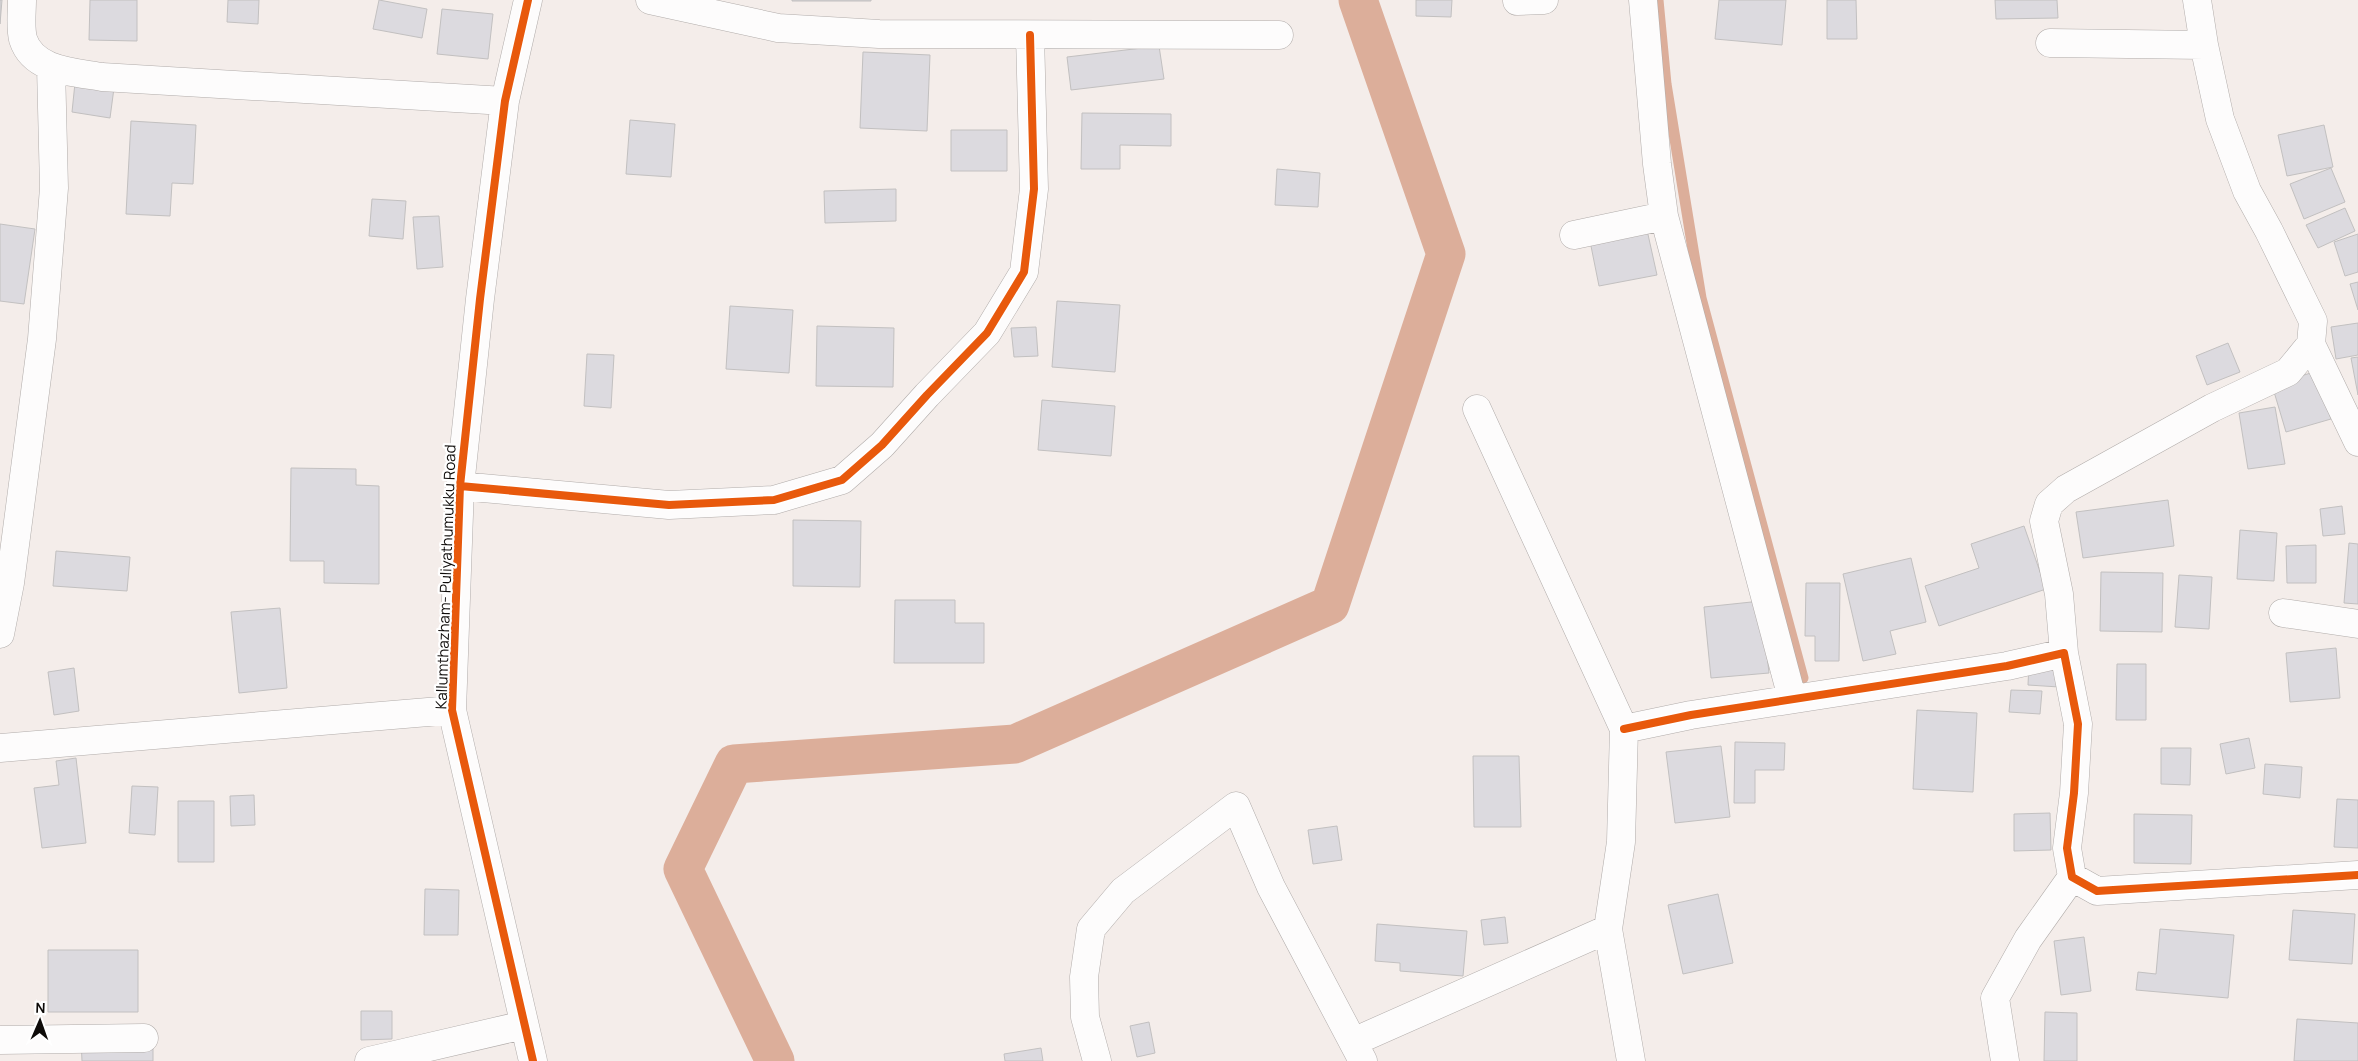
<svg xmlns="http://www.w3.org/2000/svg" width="2358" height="1061" font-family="Manrope,sans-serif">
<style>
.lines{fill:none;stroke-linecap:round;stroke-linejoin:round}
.stream{stroke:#dcae9a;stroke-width:11}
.canal{stroke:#dcae9a;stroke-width:39}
.building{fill:#dcdadf;stroke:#c2c0c0}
.street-casing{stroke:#b1acaa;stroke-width:29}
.street{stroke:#fdfcfc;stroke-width:28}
.cycleway-casing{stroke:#fff;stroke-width:11}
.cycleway{stroke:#e8590c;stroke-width:8}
.labels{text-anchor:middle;stroke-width:4.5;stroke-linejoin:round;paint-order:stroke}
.street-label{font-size:15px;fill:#0e0b09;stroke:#fff}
</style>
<rect width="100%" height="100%" fill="#f4edea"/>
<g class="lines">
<path class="stream" d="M1658 0 1666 84 1701 298 1803 678"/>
<path class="canal" d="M775 1061 683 869 734 764 1015 744 1330 605 1446 254 1358 0"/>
</g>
<path class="building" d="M0 0H2L0 24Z
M90 0H137V41L89 40Z
M228 0H259L258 24 227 22Z
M379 0 427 9 422 38 373 29Z
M792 0H871V1H792Z
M1416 0H1452L1451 17 1416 16Z
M1719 0H1786L1782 45 1715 39Z
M1827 0H1856L1857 39H1827Z
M1995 0H2057L2058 18 1996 19Z
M442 9 493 14 488 59 437 54Z
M1159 46 1164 79 1071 90 1067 57Z
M863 52 930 55 927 131 860 128Z
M75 83 114 88 110 118 72 112Z
M1082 113 1171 114V146L1120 145V169H1081Z
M630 120 675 124 671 177 626 174Z
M131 121 196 125 193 184 172 183 170 216 126 214Z
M2324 125 2333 167 2287 176 2278 135Z
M951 130H1007V171H951Z
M2331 168 2345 202 2304 219 2290 184Z
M1277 169 1320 173 1318 207 1275 205Z
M896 189V221L825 223 824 191Z
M372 199 406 201 403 239 369 236Z
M2345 208 2355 231 2318 248 2306 225Z
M439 216 443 267 417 269 413 217Z
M0 224 35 229 24 304 0 301Z
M1647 230 1657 275 1599 286 1590 241Z
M2358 234V272L2345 276 2334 242Z
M2358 282V310L2350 284Z
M1057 301 1120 305 1115 372 1052 367Z
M730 306 793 310 789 373 726 369Z
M2358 323V355L2336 359 2331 327Z
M817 326 894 328 893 387 816 386Z
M1036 327 1038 356 1014 357 1011 328Z
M2228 343 2240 372 2207 385 2196 356Z
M587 354 614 355 611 408 584 406Z
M2358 357V395L2351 358Z
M2317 371 2331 419 2286 432 2272 385Z
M1042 400 1115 406 1111 456 1038 450Z
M2275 407 2285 464 2248 469 2239 413Z
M291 468 356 469V485L379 486V584L324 583V561H290Z
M2168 500 2174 546 2083 558 2076 512Z
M2342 506 2345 534 2323 536 2320 509Z
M793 520 861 521 860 587 793 586Z
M2024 526 2046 589 1939 626 1925 586 1979 568 1971 544Z
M2240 530 2277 533 2274 581 2237 579Z
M2349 543 2358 544V604L2344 603Z
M2316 545V583H2287L2286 546Z
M56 551 130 557 127 591 53 586Z
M1911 558 1926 622 1890 631 1896 654 1863 661 1843 574Z
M2101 572 2163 573 2162 632 2100 631Z
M2179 575 2212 577 2209 629 2175 627Z
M1806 583H1840L1839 661H1815V636H1805Z
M895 600H955V623H984V663H894Z
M1761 601 1769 673 1711 678 1704 607Z
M280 608 287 688 239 693 231 612Z
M2336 648 2340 698 2290 702 2286 653Z
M2029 663 2060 664 2059 687 2028 685Z
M2117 664H2146V720H2116Z
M74 668 79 711 54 715 48 672Z
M2011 690 2042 691 2040 714 2009 712Z
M1917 710 1977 713 1973 792 1913 789Z
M2249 738 2255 768 2226 774 2220 744Z
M1735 742 1785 743 1784 770H1755V803H1734Z
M1721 746 1730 817 1675 823 1666 752Z
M2161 748H2191L2190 785 2161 784Z
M1473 756H1519L1521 827H1474Z
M76 758 86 843 42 848 34 788 59 785 56 761Z
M2265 764 2302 767 2300 798 2263 794Z
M132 786 158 787 155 835 129 833Z
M254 795 255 825 231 826 230 796Z
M2337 799 2358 800V848L2334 847Z
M178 801H214V862H178Z
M2050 813 2051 850 2014 851V814Z
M2134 814 2192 815 2191 864 2134 863Z
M1337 826 1342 860 1313 864 1308 830Z
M425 889 459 890 458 935H424Z
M1718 894 1733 963 1683 974 1668 905Z
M2293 910 2355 914 2352 964 2289 960Z
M1505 917 1508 943 1484 945 1481 920Z
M1377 924 1467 931 1463 976 1400 971V963L1375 961Z
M2160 929 2234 935 2228 998 2136 990 2138 972 2156 974Z
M2084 937 2091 991 2061 995 2054 941Z
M48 950H138V1012H48Z
M361 1011H392V1039L361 1040Z
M2045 1012 2077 1013V1061H2044Z
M2297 1019 2358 1023V1061H2294Z
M1149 1022 1155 1053 1137 1057 1130 1026Z
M153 1039V1061H82L81 1040Z
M1041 1048 1043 1061H1005L1004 1054Z"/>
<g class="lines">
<defs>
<path id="street" d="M22 0C22 12 20 27 23 39 33 71 74 72 102 77L505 101
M528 0 505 101 480 299 460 486 452 710 533 1061
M650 0 778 28 879 34 1279 35
M1643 0 1657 164 1664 216 1792 698
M1517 1 1544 0
M2050 43 2204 45
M1574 235 1664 216
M2311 344 2358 442
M1477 409 1624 729 1621 842 1608 929 1631 1061
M460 486 669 505 774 500 842 480 882 445 927 395 987 333 1024 272 1034 189 1030 35
M2283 613 2358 624
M0 634 10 583 42 339 54 188 51 67
M2064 653 2059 594 2044 521 2049 504 2066 489 2212 408 2288 372 2311 344 2313 321 2269 231 2247 191 2220 119 2204 45 2197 0
M1624 729 1691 715 2007 666 2064 653 2078 724 2074 793 2067 848 2072 877 2097 891 2358 875
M0 748 452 710
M0 1040 144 1038
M1353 1042 1608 929
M369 1061 524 1025
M1097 1061 1085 1017 1084 977 1091 929 1123 891 1236 806 1271 887 1363 1061
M2005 1061 1995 998 2028 939 2072 877"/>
</defs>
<use href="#street" class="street-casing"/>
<use href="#street" class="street"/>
<defs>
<path id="cycleway" d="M528 0 505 101 480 299 460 486 452 710 533 1061
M460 486 669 505 774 500 842 480 882 445 927 395 987 333 1024 272 1034 189 1030 35
M1624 729 1691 715 2007 666 2064 653 2078 724 2074 793 2067 848 2072 877 2097 891 2358 875"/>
</defs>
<use href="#cycleway" class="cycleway-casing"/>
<use href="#cycleway" class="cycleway"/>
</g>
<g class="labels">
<g class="street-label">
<text transform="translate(446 577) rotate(-88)" y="5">Kallumthazham- Puliyathumukku Road</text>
</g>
</g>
<g transform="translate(40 1021) rotate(2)" stroke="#ffffff" stroke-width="4" paint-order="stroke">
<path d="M0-4L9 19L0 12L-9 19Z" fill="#0e0b09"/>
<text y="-8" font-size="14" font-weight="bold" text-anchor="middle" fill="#0e0b09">N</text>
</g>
</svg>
